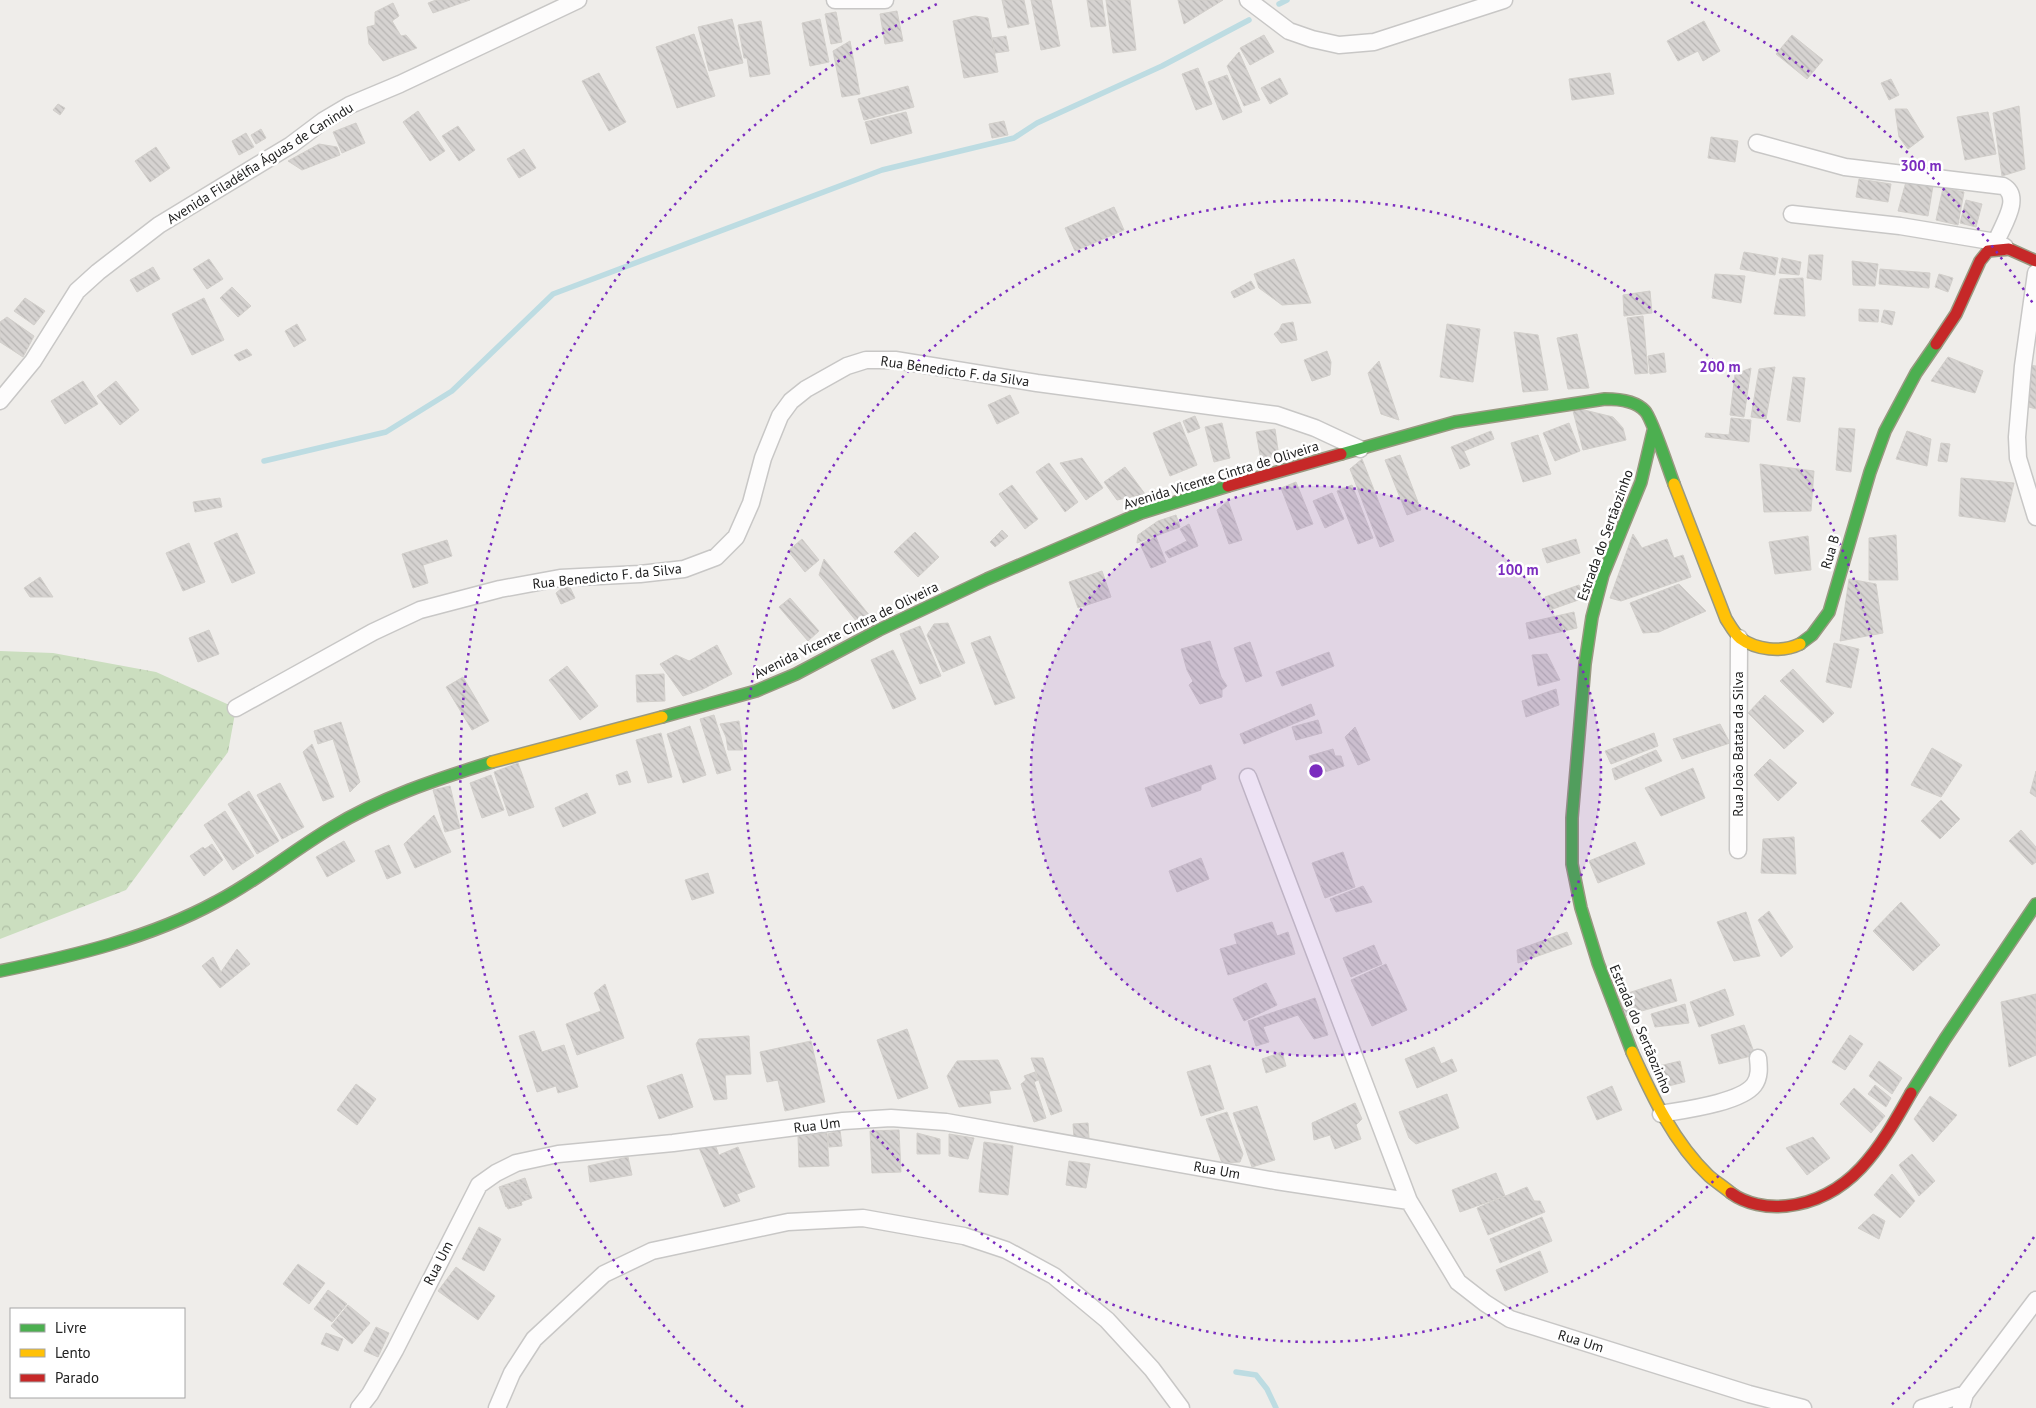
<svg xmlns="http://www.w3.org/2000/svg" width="2036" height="1408" font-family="'PT Sans',sans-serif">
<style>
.forest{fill:url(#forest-crowns)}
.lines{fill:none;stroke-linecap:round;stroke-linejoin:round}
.stream{stroke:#bddce2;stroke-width:5.5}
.building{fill:url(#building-back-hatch);stroke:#d2cfcb}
.street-casing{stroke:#c8c7c6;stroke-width:19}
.fast-casing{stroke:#999981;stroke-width:14}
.slow-casing{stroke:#999981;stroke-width:14}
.jam-casing{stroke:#999981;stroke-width:14}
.street{stroke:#fdfcfc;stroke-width:16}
.fast{stroke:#4caf50;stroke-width:11}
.slow{stroke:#ffc107;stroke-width:11}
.jam{stroke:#c62828;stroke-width:11}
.ring{fill:none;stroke:#7b2cbf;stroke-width:2.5;stroke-dasharray:2.5 5}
.labels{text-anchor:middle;stroke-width:5;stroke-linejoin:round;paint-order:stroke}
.street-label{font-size:14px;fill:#212121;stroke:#fff}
.centre{fill:#7b2cbf;stroke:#fff;stroke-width:2.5}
.ring-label{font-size:15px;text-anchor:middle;font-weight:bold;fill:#7b2cbf;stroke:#fff;stroke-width:5;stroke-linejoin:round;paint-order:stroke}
</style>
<defs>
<pattern id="forest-crowns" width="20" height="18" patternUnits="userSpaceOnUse" patternTransform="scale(1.25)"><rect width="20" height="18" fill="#cbdebf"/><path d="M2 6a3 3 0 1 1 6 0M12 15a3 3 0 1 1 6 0" fill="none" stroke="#aebea4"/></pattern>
<pattern id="building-back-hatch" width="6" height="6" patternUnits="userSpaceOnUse" patternTransform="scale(1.25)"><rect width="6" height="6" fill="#d6d3d1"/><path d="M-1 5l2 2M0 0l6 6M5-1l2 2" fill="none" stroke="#b7b5b3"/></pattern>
</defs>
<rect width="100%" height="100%" fill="#efedea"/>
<path class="forest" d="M0 651 53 653 156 672 236 708 228 752 126 890 0 939Z"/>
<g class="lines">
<path class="stream" d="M1279 4 1287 0
M264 461 386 432 452 391 553 294 882 170 1014 138 1037 123 1162 66 1249 20
M1236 1372 1256 1375 1267 1389 1276 1408"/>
</g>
<path class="building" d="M436 0H470L433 13 428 3Z
M1002 0H1024L1029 24 1008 28Z
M1031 0H1051L1060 46 1041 50Z
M1087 0H1102L1106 26 1091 27Z
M1106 0H1130L1136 50 1113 53Z
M1178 0H1223L1184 24Z
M393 3 399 16 392 21 401 36 406 35 417 48 383 61 369 44 367 27 375 25V12Z
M897 11 903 41 885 44 880 14Z
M836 12 842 42 831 44 825 14Z
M975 16 988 18 998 72 964 78 953 21Z
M732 19 743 63 709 71 698 27Z
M820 19 829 62 810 66 802 23Z
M761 21 770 74 750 77 747 58H744L738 25Z
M1704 21 1720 51 1703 61 1698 51 1678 61 1667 41Z
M694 34 715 96 677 108 656 47Z
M1264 35 1274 52 1250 65 1240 48Z
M1792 35 1823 60 1807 79 1776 54Z
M1006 36 1009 51 995 53 992 38Z
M850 41 860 94 842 97 833 51Z
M1239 52 1260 100 1244 106 1227 66Z
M1198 68 1212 104 1196 110 1182 74Z
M599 73 626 122 609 131 582 81Z
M1610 73 1614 94 1572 100 1569 79Z
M1227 75 1242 112 1223 120 1208 82Z
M1280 78 1288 94 1270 104 1261 88Z
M1891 79 1899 95 1889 100 1881 83Z
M908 86 914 107 864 120 858 99Z
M58 104 65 108 60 115 53 110Z
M2019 106 2025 169 2002 176 1993 113Z
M1895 109H1907L1924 137 1908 149 1899 137Z
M418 111 445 151 430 161 403 122Z
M906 112 912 133 871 144 865 122Z
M1988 112 1996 154 1965 160 1957 117Z
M1004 121 1008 135 992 138 989 124Z
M356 123 365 143 342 153 333 132Z
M458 126 475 150 459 161 442 136Z
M261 129 266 138 256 144 251 135Z
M246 133 254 147 239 155 232 141Z
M1711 137 1738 141 1735 162 1708 158Z
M319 144 337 147 340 155 302 170 288 161Z
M156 147 170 168 150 182 135 161Z
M524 149 536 168 519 178 507 159Z
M1907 178 1933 186 1928 216 1898 211Z
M1859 179 1891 184 1888 202 1856 197Z
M1943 188 1964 192 1958 225 1936 220Z
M1966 200 1982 204 1976 227 1960 223Z
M1114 207 1124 230 1075 251 1065 228Z
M1744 252 1778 258 1775 275 1740 269Z
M1809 255H1823L1821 280 1807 278Z
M1782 258 1801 262 1799 275 1779 273Z
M209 259 223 279 207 289 193 269Z
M1294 259 1311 303 1282 305 1259 288 1254 274Z
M1852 261 1878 264 1875 286 1853 285Z
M153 267 160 279 137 292 130 280Z
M1880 269 1930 273 1929 288 1879 284Z
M1715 274 1745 276 1741 303 1712 298Z
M1939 274 1953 278 1948 292 1935 287Z
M1803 278 1805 316 1774 314 1780 279Z
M1251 281 1255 288 1234 298 1231 292Z
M232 287 251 306 238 317 220 298Z
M1650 291 1652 313 1624 316 1623 295Z
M25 298 45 311 34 325 14 311Z
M204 298 224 340 192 355 172 314Z
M1859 309 1879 310 1878 322 1859 321Z
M1884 310 1895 312 1892 325 1881 322Z
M1643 316 1648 373 1635 374 1627 318Z
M7 317 34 336 23 357 0 342V322Z
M1293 322 1297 340 1281 343 1274 334 1279 330 1282 324Z
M297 324 306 340 294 347 285 331Z
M1447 324 1480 329 1473 382 1440 377Z
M1514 332 1538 335 1548 390 1523 392Z
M1577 334 1589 388 1568 389 1557 338Z
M247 349 252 355 239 361 234 355Z
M1327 351 1331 362 1330 375 1312 381 1304 360Z
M1664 353 1666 372 1650 374 1648 356Z
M1948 357 1983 371 1975 393 1931 381Z
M1379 361 1399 420 1381 414 1368 373Z
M2028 365 2036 366V409L2022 405Z
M1775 367 1766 419 1751 417 1759 369Z
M1751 368 1744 417 1730 415 1735 374Z
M1793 377 1805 378 1800 422 1787 420Z
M83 381 98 404 65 424 51 401Z
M116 381 139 410 120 425 97 396Z
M1010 395 1019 413 997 424 988 405Z
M1572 407 1613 417 1623 428 1626 440 1583 450Z
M1195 416 1200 428 1188 433 1183 421Z
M1731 418 1751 420 1749 442 1705 437 1706 433 1729 435Z
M1180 422 1197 465 1170 476 1153 433Z
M1222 423 1230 458 1214 462 1205 427Z
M1569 423 1580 451 1555 461 1543 433Z
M1839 428 1855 429 1851 472 1836 470Z
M1275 429 1279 457 1261 460 1256 432Z
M1491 431 1494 439 1464 451 1470 465 1460 469 1451 447Z
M1907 431 1931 439 1927 466 1896 459Z
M1538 435 1551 474 1523 482 1511 443Z
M1941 443 1950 444 1947 462 1938 461Z
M1400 455 1421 510 1407 515 1385 460Z
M1082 458 1103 488 1086 500 1060 463Z
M1362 459 1394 541 1380 547 1350 469Z
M1049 463 1078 502 1065 512 1036 472Z
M1760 464 1814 471 1811 511 1764 512Z
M1125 467 1145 494 1117 500 1104 482Z
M1961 478 2014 483 2005 522 1959 516Z
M1296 482 1313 524 1297 530 1281 488Z
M1012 485 1038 519 1025 529 999 494Z
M1352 485 1373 538 1358 544 1337 491Z
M1332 493 1344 519 1325 528 1313 501Z
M220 498 222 507 195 512 193 502Z
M1228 501 1242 540 1229 544 1217 510Z
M1176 515 1180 527 1137 543 1138 535 1158 521Z
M1189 524 1198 546 1169 558 1165 552 1187 541 1180 529Z
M1002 530 1008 536 995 547 990 542Z
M915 532 939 557 918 577 894 552Z
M237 533 255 573 232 583 214 543Z
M1633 534 1642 548 1667 539 1674 558 1683 555 1691 577 1621 601 1610 598Z
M1896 535 1898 580H1869V538Z
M1808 536 1811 570 1775 574 1769 542Z
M1156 537 1166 562 1151 568 1140 544Z
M802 539 819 560 805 572 788 551Z
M1576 539 1580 553 1547 563 1542 549Z
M447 540 452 556 423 565 428 583 413 588 402 554Z
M189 543 205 582 183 591 166 553Z
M824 559 870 616 857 622 819 575Z
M1102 571 1111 597 1078 608 1069 582Z
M40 577 53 597H30L24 588Z
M1849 579 1876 584 1883 633 1840 641Z
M568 583 575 598 561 604 556 593Z
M1679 584 1706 611 1659 632 1643 633 1630 603Z
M1579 585 1584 598 1550 610 1545 597Z
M790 598 819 631 808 641 779 607Z
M1574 612 1577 628 1529 639 1526 623Z
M948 623 965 663 943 672 927 635 934 624Z
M920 626 941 676 920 684 900 634Z
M209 630 219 654 198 662 189 638Z
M990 636 1015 698 995 705 971 643Z
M1210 641 1221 677 1227 686 1222 690V697L1200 704 1189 685 1193 681 1187 670 1181 649Z
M1250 642 1262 676 1246 682 1234 648Z
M1834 643 1859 649 1851 688 1826 682Z
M717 645 732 674 703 689 683 696 660 664 676 655 689 661Z
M893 650 916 699 893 709 871 660Z
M1329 652 1334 666 1282 686 1276 672Z
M1547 654 1560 680 1538 686 1532 655Z
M567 666 598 706 580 720 549 680Z
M1793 669 1834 713 1823 723 1780 681Z
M664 674 665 701 637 702 636 675Z
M463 677 489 721 472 730 446 687Z
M1556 689 1559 705 1526 717 1522 701Z
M1765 695 1804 731 1784 749 1748 713Z
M1311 704 1315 715 1244 744 1240 734Z
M714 715 731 770 717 774 700 719Z
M1318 720 1322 733 1296 740 1292 727Z
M739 721 743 750H728L726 737 720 724Z
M341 722 360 782 350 792 333 739 318 744 314 731Z
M1720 724 1730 743 1682 759 1673 739Z
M690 726 706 775 683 783 667 734Z
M1355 727 1370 760 1358 765 1345 737Z
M661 733 672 777 648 783 636 740Z
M1654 733 1658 746 1611 764 1605 751Z
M312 744 334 797 323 801 303 752Z
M1932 748 1962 765 1941 797 1911 785Z
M1333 749 1335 756H1341L1344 766 1315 775 1309 756Z
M1656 750 1662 761 1615 780 1612 769Z
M1770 759 1797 783 1778 801 1754 775Z
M518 763 534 807 509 816 494 772Z
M1211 765 1216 779 1201 785V790L1152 807 1145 788Z
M1693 768 1705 798 1661 816 1645 788Z
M627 771 631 782 619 785 616 775Z
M2036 771V797L2030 793Z
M491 775 504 810 482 818 470 783Z
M280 783 304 827 282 839 257 795Z
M450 786 460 828 445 832 433 790Z
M249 791 279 841 257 854 228 804Z
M587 793 596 813 563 827 555 808Z
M1941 800 1960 819 1940 839 1921 821Z
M225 811 254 856 233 870 204 825Z
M434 815 451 852 415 868 404 844Z
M2021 830 2036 847V862L2032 865 2009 841Z
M1794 837 1796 874 1761 873 1763 839Z
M344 841 355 861 327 877 316 857Z
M1635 842 1645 864 1598 883 1589 861Z
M212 844 223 860 204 876 190 856 203 847 205 849Z
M389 845 401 873 387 879 375 851Z
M1343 852 1355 887 1325 898 1312 863Z
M1201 858 1209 879 1177 892 1169 871Z
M708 873 714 893 692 900 685 880Z
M1363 886 1372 902 1336 912 1330 899Z
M1901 902 1940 945 1913 971 1873 931Z
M1769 911 1793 947 1781 957 1758 920Z
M1746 912 1760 956 1734 961 1717 922Z
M1272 922 1277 936 1288 932 1295 954 1228 975 1220 949 1237 944 1234 934Z
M1567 932 1572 944 1518 963 1517 950Z
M1374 945 1382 964 1351 977 1343 958Z
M237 949 250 964 220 988 202 966 213 957 221 972Z
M1386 964 1407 1010 1372 1026 1351 980Z
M1671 979 1677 1001 1624 1016 1619 996Z
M1266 983 1277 1005 1244 1021 1233 999Z
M605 984 624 1038 577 1055 566 1024 601 1011 594 993Z
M1725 989 1734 1015 1699 1027 1690 1002Z
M2036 994V1055L2009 1067 2001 1002Z
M1315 998 1328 1035 1314 1039 1298 1015 1263 1027 1269 1042 1256 1046 1248 1021Z
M1685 1004 1689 1023 1655 1027 1651 1014Z
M1744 1025 1755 1055 1719 1064 1711 1035Z
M907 1029 928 1088 898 1099 877 1040Z
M534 1031 542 1052 564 1045 578 1087 558 1093 556 1086 537 1092 519 1036Z
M1850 1035 1863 1044 1845 1070 1832 1062Z
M749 1036 751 1074 725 1075 727 1099 714 1100 696 1044 699 1039Z
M811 1041 825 1102 785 1111 778 1080 767 1082 760 1052Z
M1434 1047 1441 1064 1452 1059 1457 1071 1417 1088 1405 1059Z
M1282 1052 1286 1066 1266 1073 1262 1059Z
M1031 1058H1043L1062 1111 1051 1115Z
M998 1060 1011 1089 989 1091 991 1103 959 1107 947 1076 957 1061Z
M1680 1061 1685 1082 1660 1088 1655 1067Z
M1879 1061 1902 1078 1892 1094 1869 1076Z
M1210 1065 1224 1109 1201 1116 1187 1072Z
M1035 1072 1038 1080 1034 1082 1046 1118 1034 1122 1021 1084 1026 1080 1024 1076Z
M682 1074 693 1107 659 1119 647 1086Z
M356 1084 376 1099 357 1125 337 1110Z
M1875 1085 1891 1098 1886 1107 1868 1094Z
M1612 1086 1622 1110 1597 1120 1587 1097Z
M1854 1088 1885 1116 1871 1133 1840 1104Z
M1447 1094 1459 1128 1416 1144 1409 1138 1399 1112Z
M1930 1096 1957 1115 1933 1142 1914 1119Z
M1355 1103 1362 1119 1356 1125 1361 1139 1335 1149 1330 1135 1314 1140 1312 1123Z
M1257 1106 1275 1160 1252 1167 1233 1113Z
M1227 1112 1243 1154 1240 1162 1222 1163 1206 1119Z
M1088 1123 1089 1138 1074 1139 1073 1124Z
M840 1130 842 1146 829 1147 828 1134Z
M899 1130 901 1172 872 1173 870 1131Z
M827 1133 829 1166 799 1167 798 1136Z
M917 1133 940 1139V1154H917Z
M949 1134 974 1138 968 1159 949 1156Z
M1813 1137 1830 1158 1807 1175 1786 1148Z
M714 1142 719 1155 738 1147 755 1187 737 1194 740 1201 724 1207 699 1148Z
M984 1142 1013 1146 1008 1195 979 1192Z
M1912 1154 1935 1181 1919 1196 1899 1165Z
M628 1157 632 1175 590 1182 588 1166Z
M1069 1161 1090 1164 1086 1188 1066 1185Z
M1496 1173 1505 1196 1460 1212 1452 1190Z
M1892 1174 1915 1201 1900 1218 1874 1195Z
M525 1178 532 1198 506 1207 499 1187Z
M526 1182 529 1194 520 1196 522 1205 508 1209 502 1188Z
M1527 1187 1534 1201H1540L1545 1212 1488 1235 1477 1208Z
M1873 1214 1885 1221 1879 1239 1858 1228Z
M1542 1217 1552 1241 1500 1263 1490 1239Z
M479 1227 501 1239 484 1271 462 1259Z
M1540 1251 1548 1272 1505 1291 1496 1270Z
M298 1264 325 1283 309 1304 283 1284Z
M456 1267 495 1296 478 1320 438 1291Z
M328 1290 347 1304 332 1322 314 1309Z
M348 1305 370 1323 352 1344 331 1326Z
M376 1327 389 1333 378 1357 364 1351Z
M326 1333 343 1339 338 1351 321 1344Z"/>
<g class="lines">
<defs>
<path id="street" d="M835 0H885
M1248 0 1289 31 1312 39 1339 45 1374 42 1504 0
M1757 143 1845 167 2003 186C2023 197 2002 226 1996 242
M1792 214 1900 226 1996 242 2005 247
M2036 273 2023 366 2017 437 2018 458 2036 517
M0 401 33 361 77 291 98 272 159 225 291 145 323 121 350 105 400 84 578 0
M236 708 373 632 420 610 500 589 560 578 640 574 684 569 716 557 736 537 751 503 763 458 780 416 791 401 806 389 847 366 866 360H895L1037 383 1277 415 1315 428 1360 449
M1248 777 1409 1201 1458 1282 1485 1303 1510 1319 1749 1394 1803 1408
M1738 850 1739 638
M1661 1114C1683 1110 1740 1103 1754 1085 1760 1077 1759 1067 1758 1058
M359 1408 370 1394 395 1350 479 1185 496 1173 516 1163 558 1154 673 1143 843 1121 891 1118 946 1122 1276 1181 1409 1201
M497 1408 512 1373 534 1339 604 1274 652 1251 788 1222 863 1218 964 1236 1006 1250 1054 1276 1107 1320 1152 1369 1181 1408
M1922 1408 1965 1394
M1961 1408 1965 1394 2036 1300"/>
<path id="fast" d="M1341 454 1455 422 1605 399C1618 399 1636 401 1645 411 1652 418 1669 471 1674 484
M1800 644 1812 635 1829 612 1870 472 1885 431 1916 373 1936 344
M662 717 756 691 796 674 879 630 987 579 1141 513 1228 486
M0 971C73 956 150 938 216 902 257 881 292 851 331 828 380 798 437 779 492 762
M1632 1052 1598 963 1581 908 1572 864V818L1585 664 1592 617 1603 575 1641 482 1653 431
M1911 1093 1945 1039 2036 904"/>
<path id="slow" d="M1674 484 1726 619C1730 625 1734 633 1740 638 1756 650 1782 653 1800 644
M492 762 662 717
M1632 1052C1652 1096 1674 1143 1709 1176 1716 1182 1724 1187 1731 1193"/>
<path id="jam" d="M1936 344 1956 314 1980 261 1988 251 2009 249 2036 261
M1228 486 1341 454
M1731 1193C1746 1204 1767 1208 1786 1206 1852 1199 1881 1146 1911 1093"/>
</defs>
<use href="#street" class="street-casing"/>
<use href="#fast" class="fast-casing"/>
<use href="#slow" class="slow-casing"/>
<use href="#jam" class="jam-casing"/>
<use href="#street" class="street"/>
<use href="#fast" class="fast"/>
<use href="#slow" class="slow"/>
<use href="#jam" class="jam"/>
</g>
<circle cx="1316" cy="771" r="285" fill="#7b2cbf" fill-opacity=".12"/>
<g class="ring">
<circle cx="1316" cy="771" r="285"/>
<circle cx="1316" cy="771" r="571"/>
<path d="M2034 1237A856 856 0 0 1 1889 1407M743 1407A856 856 0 0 1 941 2M1691 2A856 856 0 0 1 2034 305"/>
</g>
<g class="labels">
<g class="street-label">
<text transform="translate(260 163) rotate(-32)" y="5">Avenida Filadélfia Águas de Canindu</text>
<text transform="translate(955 371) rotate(8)" y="5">Rua Benedicto F. da Silva</text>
<text transform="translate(1221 475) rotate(-17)" y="5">Avenida Vicente Cintra de Oliveira</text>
<text transform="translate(1605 535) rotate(-70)" y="5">Estrada do Sertãozinho</text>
<text transform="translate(1830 552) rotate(-74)" y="5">Rua B</text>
<text transform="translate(607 576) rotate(-6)" y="5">Rua Benedicto F. da Silva</text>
<text transform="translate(846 630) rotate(-26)" y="5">Avenida Vicente Cintra de Oliveira</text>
<text transform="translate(1738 744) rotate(-90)" y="5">Rua João Batata da Silva</text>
<text transform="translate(1641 1029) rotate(67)" y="5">Estrada do Sertãozinho</text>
<text transform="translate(817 1125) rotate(-7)" y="5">Rua Um</text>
<text transform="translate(1217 1170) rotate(10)" y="5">Rua Um</text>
<text transform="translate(438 1263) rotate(-63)" y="5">Rua Um</text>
<text transform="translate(1581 1341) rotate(17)" y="5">Rua Um</text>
</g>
</g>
<circle cx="1316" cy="771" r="8" class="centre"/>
<g class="ring-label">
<text x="1921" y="171">300 m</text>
<text x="1720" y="372">200 m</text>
<text x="1518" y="575">100 m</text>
</g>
<rect x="10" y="1308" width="175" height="90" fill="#ffffff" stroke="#a6a6a6"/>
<rect x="20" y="1324" width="25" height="8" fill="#4caf50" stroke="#a6a6a6"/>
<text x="55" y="1333" font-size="15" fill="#212121">Livre</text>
<rect x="20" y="1349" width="25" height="8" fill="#ffc107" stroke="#a6a6a6"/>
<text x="55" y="1358" font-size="15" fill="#212121">Lento</text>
<rect x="20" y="1374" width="25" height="8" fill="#c62828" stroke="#a6a6a6"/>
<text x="55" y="1383" font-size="15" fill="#212121">Parado</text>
</svg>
